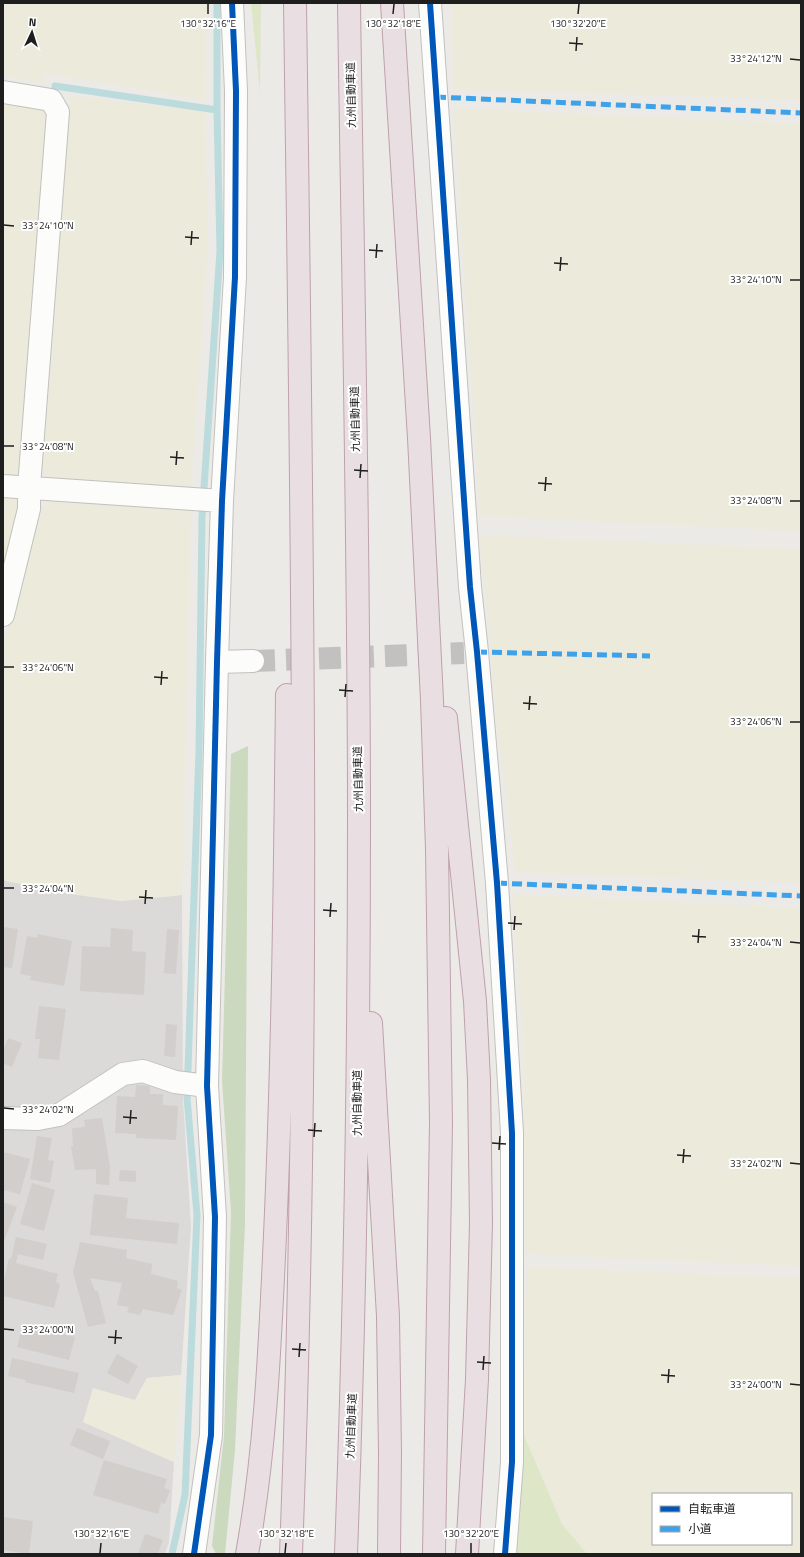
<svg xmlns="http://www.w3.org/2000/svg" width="804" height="1557" font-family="'Titillium Web','Noto Sans JP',sans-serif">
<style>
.residential{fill:#dbdad8}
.farmland{fill:#eceadb;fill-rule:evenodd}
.grass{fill:#dde7c8}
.forest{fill:#cbd9be}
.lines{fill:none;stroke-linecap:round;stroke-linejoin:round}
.stream{stroke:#bcdbdd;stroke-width:7}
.building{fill:#d1cecc}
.street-tunnel{stroke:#c3c1bf;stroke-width:22;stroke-dasharray:22 11;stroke-linecap:butt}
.street-casing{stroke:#c2c1bf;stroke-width:24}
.highway-casing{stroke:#bfa0ad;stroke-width:24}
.street{stroke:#fcfcfb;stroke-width:22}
.highway{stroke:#e9dfe2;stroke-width:22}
.quiet{stroke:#3da2ea;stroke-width:5;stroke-dasharray:10 5;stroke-linecap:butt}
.cycleway-casing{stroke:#fff;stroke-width:8}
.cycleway{stroke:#0057b8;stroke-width:6}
.ticks{fill:none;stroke:#1e1e1e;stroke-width:1.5}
.labels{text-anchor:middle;stroke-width:4;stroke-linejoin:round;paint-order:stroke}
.street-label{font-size:11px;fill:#1e1e1e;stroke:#fff}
.ticks-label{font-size:10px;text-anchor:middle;fill:#1e1e1e;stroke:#fff;stroke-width:4;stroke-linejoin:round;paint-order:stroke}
</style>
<rect width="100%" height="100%" fill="#eceae7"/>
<path class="residential" d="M3 879 6 881 121 901 182 895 183 1100 191 1226 181 1375 147 1378 135 1400 83 1422 174 1462 169 1542 165 1554H3Z"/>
<path class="farmland" d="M3 3H207L205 100 44 73 43 84 3 75Z
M451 3H801V100L453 89Z
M70 96 205 111 208 246 191 489 50 482 43 473Z
M3 103 40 110 49 117 24 466 17 475H3Z
M453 108 801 124V531L480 516Z
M3 495H17L23 508 3 591Z
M52 501 191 510 182 895 121 901 77 895 6 881 3 879V810L5 799 3 795V650L38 509Z
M480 535 801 549V883L515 872 495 705Z
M512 894 801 908V1266L525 1254 524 1052Z
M527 1267 801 1278V1554H587L585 1553 562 1524 523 1433ZM653 1494H791V1544H653Z
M181 1375 174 1462 83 1422 93 1388 135 1400 147 1378Z"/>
<path class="grass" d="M251 3H261L260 93Z
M523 1433 562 1524 587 1554H515Z"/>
<path class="forest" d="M248 746 245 1224 235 1450 225 1554H216L212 1546 224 1436 231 1212 222 1081 231 754Z"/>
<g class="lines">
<path class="stream" d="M55 86 217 110
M172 1554 185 1495 197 1215 187 1098 199 751 202 517 220 251 217 110V3"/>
</g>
<path class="building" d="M3 927 18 929 12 968 3 967Z
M111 928 133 930 132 951 146 952 144 995 80 991 82 946 110 947Z
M167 929 179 930 176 974 164 973Z
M38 934 72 941 64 986 30 980 31 976 20 974 27 936 37 938Z
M39 1006 66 1009 59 1060 38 1058 40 1039H35Z
M166 1024 177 1025 175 1057 164 1056Z
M8 1038 22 1043 12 1067 3 1063V1051Z
M136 1085 150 1086V1094H163V1105L178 1106 176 1140 136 1138V1134L115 1133 117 1096 135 1097Z
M102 1118 110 1167 109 1185 96 1184V1169L75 1170 71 1146H73L72 1128 85 1127 84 1120Z
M37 1136 52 1138 48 1160 54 1161 50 1183 30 1179Z
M3 1152 30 1159 20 1194 3 1190Z
M120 1170 136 1171V1182L119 1181Z
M32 1183 55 1190 44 1231 20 1224Z
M94 1194 128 1198 126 1218 179 1223 177 1244 90 1235Z
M3 1202 17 1207 3 1244Z
M16 1237 47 1244 43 1260 18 1254 16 1263 58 1274 56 1282 60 1284 54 1308 3 1296V1285L9 1258 11 1259Z
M80 1242 127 1250 126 1258 152 1264 151 1274 178 1281 177 1288 182 1290 173 1315 143 1309 140 1315 127 1312 129 1307 117 1305 122 1283 90 1278 95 1291H98L106 1323 88 1327 73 1272Z
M23 1325 75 1337 69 1360 17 1347Z
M117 1354 138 1366 128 1384 107 1373Z
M12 1358 79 1373 74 1393 25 1382 26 1380 8 1376Z
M77 1428 110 1441 103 1459 70 1445Z
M104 1460 167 1479 164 1488 170 1490 165 1504 161 1503 158 1514 93 1495Z
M3 1517 33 1521 29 1554 3 1550Z
M145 1534 163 1540 158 1554H138Z"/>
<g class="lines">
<path class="street-tunnel" d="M253 661 464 653"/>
<defs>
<path id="street" d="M430 3 470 587 477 652 497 883 512 1133V1462L505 1554
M3 92 51 100 58 112 29 487V509L3 615
M3 486 222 501
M217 662 253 661
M3 1118 38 1119 59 1115 123 1074 143 1071 175 1082 207 1086
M194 1554 211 1435 215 1217 207 1086 217 662 222 501 235 277 236 91 232 3"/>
<path id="highway" d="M392 3 419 438 432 700 437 849 441 1123 434 1554
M446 718 475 1001 479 1080 481 1223 477 1379 467 1554
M371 1023 388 1316 390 1453 389 1554
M247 1554C266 1449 270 1342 275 1235 283 1055 285 875 287 695
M291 1554C311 1037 302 520 295 3
M346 1554C355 1310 359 1066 359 821 359 549 353 276 349 3"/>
</defs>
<use href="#street" class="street-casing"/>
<use href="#highway" class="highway-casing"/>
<use href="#street" class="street"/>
<use href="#highway" class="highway"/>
<path class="quiet" d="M436 97 801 113
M477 652 650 656
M497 883 801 896"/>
<defs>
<path id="cycleway" d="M430 3 470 587 477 652 497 883 512 1133V1462L505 1554
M194 1554 211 1435 215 1217 207 1086 217 662 222 501 235 277 236 91 232 3"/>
</defs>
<use href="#cycleway" class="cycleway-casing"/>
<use href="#cycleway" class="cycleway"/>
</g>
<path class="ticks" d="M208 14V4M393 14 394 4M578 14 579 4M569 43 583 44M576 51 577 37M790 59 800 60M4 225 14 226M185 237 199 238M191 245 192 231M369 250 383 251M376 258 377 244M554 263 568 264M560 271 561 257M790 280H800M4 446H14M170 457 184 458M176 465 177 451M354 470 368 471M360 478 361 464M538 483 552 484M545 491 546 477M790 501H800M4 667H14M154 677 168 678M161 685 162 671M339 690 353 691M345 697 346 684M523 703 537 704M529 710 530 696M790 722H800M4 888H14M139 897 153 898M145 904 146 890M323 910 337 911M330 917 331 903M508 923 522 924M514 930 515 916M692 936 706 937M790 942 800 943M698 943 699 929M4 1108 14 1109M123 1117 137 1118M130 1124 131 1110M308 1130 322 1131M314 1137 315 1123M492 1143 506 1144M499 1150 500 1136M677 1155 691 1156M683 1163 684 1149M790 1163 800 1164M4 1329 14 1330M108 1337 122 1338M115 1344 116 1330M292 1349 306 1350M299 1357 300 1343M477 1362 491 1363M483 1370 484 1356M661 1375 675 1376M668 1383 669 1369M790 1384 800 1385M100 1553 101 1543M285 1553 286 1543M471 1553V1543"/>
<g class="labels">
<g class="street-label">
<text transform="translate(351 95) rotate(-91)" y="4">九州自動車道</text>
<text transform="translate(355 419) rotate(-91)" y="4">九州自動車道</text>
<text transform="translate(358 779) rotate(-91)" y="4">九州自動車道</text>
<text transform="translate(357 1103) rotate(-90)" y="4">九州自動車道</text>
<text transform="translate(351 1426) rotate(-88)" y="4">九州自動車道</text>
</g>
</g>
<g class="ticks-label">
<text x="208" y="27">130°32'16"E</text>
<text x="393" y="27">130°32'18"E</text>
<text x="578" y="27">130°32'20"E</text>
<text x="756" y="62">33°24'12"N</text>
<text x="48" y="229">33°24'10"N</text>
<text x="756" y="283">33°24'10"N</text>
<text x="48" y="450">33°24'08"N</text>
<text x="756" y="504">33°24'08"N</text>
<text x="48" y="671">33°24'06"N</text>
<text x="756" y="725">33°24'06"N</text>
<text x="48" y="892">33°24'04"N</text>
<text x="756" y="946">33°24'04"N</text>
<text x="48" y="1113">33°24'02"N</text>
<text x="756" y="1167">33°24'02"N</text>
<text x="48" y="1333">33°24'00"N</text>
<text x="756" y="1388">33°24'00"N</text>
<text x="101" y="1537">130°32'16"E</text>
<text x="286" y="1537">130°32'18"E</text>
<text x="471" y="1537">130°32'20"E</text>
</g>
<rect width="804" height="1557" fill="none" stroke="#1e1e1e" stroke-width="8"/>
<rect x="652" y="1493" width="140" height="52" fill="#ffffff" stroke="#a5a5a5"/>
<rect x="660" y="1506" width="20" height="6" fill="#0057b8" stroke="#a5a5a5"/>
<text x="688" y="1513" font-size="12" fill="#1e1e1e">自転車道</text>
<rect x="660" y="1526" width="20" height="6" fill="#3da2ea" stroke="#a5a5a5"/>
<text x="688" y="1533" font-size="12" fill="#1e1e1e">小道</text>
<g transform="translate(32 32) rotate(4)" stroke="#ffffff" stroke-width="3" paint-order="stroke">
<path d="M0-3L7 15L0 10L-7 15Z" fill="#1e1e1e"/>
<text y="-6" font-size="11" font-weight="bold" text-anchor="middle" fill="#1e1e1e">N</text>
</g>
</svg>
